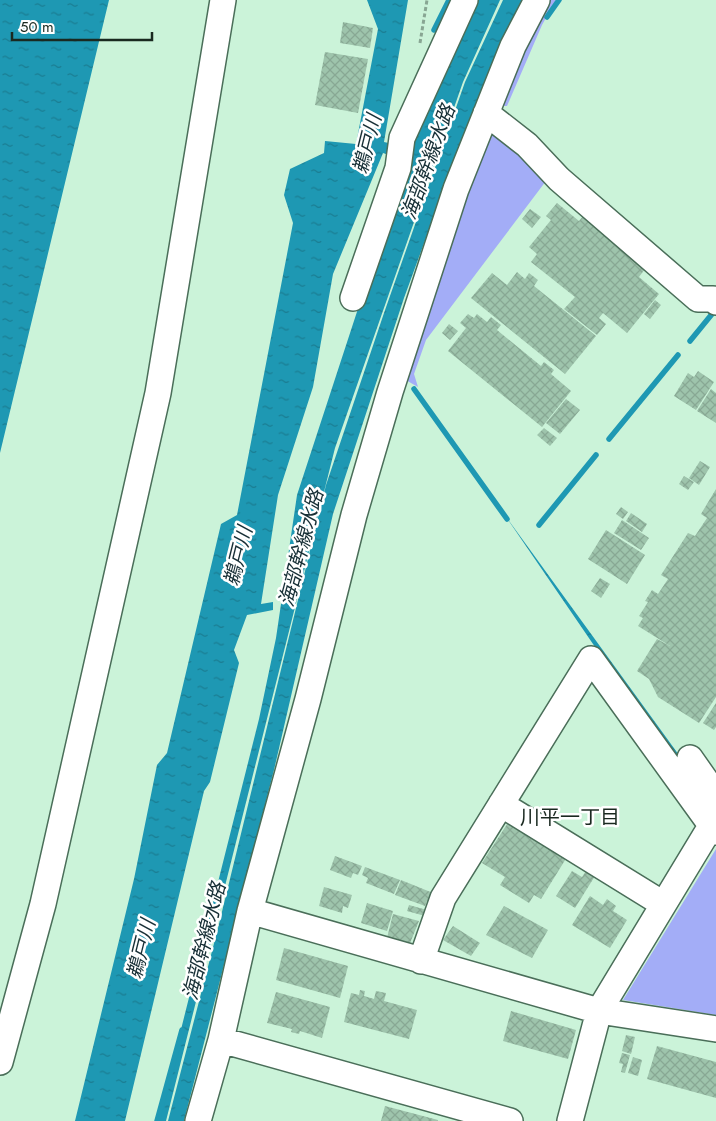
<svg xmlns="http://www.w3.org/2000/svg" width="716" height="1121" font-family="Jost,'Noto Sans JP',sans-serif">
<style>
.green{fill:#a3adf7}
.water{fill:url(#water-ripples)}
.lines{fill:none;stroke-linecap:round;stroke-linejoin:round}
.stream{stroke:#1e98b3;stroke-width:5.5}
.building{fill:url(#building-cross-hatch)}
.minor-casing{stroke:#4a6e59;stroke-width:28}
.path{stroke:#88a693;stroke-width:3;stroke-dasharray:4 2.5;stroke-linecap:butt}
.minor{stroke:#fff;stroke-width:25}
.labels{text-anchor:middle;stroke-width:5;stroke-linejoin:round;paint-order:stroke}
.water-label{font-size:20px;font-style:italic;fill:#172f36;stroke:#fff}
.neighbourhood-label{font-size:20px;fill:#1a2920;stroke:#fff}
</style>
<defs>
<pattern id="water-ripples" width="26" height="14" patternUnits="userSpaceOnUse" patternTransform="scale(1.25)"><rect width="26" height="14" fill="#1e98b3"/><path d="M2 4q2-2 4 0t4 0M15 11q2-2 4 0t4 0" fill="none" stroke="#1a7c91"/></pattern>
<pattern id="building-cross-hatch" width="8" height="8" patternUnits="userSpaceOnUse" patternTransform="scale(1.25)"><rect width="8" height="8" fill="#9ec4ac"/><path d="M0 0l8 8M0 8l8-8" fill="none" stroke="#88a894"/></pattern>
</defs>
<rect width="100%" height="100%" fill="#cbf3d9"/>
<path class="green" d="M545 0H556L542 25 507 106H498Z
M493 130 549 177 426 340 414 374 418 387 404 379 485 139Z
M716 849V1015L623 1000Z"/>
<path class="water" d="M0 0H109L0 453Z
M367 0H408L384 142 393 144 392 156 383 153 333 274 313 387 278 495 261 604 273 602V610L247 615 234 650 239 663 210 782 204 791 125 1121H75L134 879 157 765 167 753 221 524 237 515 293 223 284 195 290 169 324 153 325 141 356 144 378 29Z
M474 0H500L463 82 335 448 166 1121H158L259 719 276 638 297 495 370 272 406 144H414L439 77Z
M503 0H523L468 123 404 298 333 514 274 770 184 1121H168L218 928 326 485 384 313 465 82Z
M504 514 700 784 697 787 593 644Z"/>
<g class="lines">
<path class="stream" d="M547 17 559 0
M434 30 449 0
M690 341 712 314
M414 389 507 519
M609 439 678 355
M539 525 596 455
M157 1121 182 1030"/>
</g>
<path class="building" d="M343 22 373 28 370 48 340 43Z
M325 52 368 59 358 113 315 105Z
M557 203 579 221 584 215 609 235 607 238 645 269 639 277 659 294 627 333 603 313 599 318 606 324 597 335 564 309 575 297 531 262 537 254 529 247 551 220 546 216Z
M530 209 541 217 532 228 522 219Z
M517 272 525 279 529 273 538 280 534 286 596 336 565 374 471 298 492 273 507 285Z
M655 300 661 305 650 319 644 314Z
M468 314 474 318 477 314 487 322 491 317 501 325 497 330 541 366 544 362 554 370 551 374 571 391 542 427 448 351 466 328 460 323Z
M449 324 458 331 450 340 442 333Z
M698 371 714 382 696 410 674 396 688 373 694 377Z
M711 389 716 393V423L697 411Z
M566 399 580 410 560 434 546 423Z
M544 428 557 438 550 446 537 435Z
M700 461 710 467 699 485 689 478Z
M684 476 694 482 688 490 679 484Z
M716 489V697L699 723 658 697 649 679 637 671 657 639 670 646 638 626 643 618 639 616 648 602 645 601 652 590 658 594 668 579 661 575 688 533 695 536 707 518 701 514Z
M621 507 628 512 623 519 616 514Z
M631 513 647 524 642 532 626 521Z
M622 520 649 538 641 550 614 533Z
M606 530 645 555 627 584 588 559Z
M600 578 610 584 601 598 591 591Z
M716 703V727L714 730 703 723Z
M509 821 567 857 541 899 534 895 529 903 500 885 505 877 482 863Z
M335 856 362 866 358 875 353 873 351 878 330 870Z
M365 867 400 880 394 894 366 883 368 878 362 875Z
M572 871 582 877 586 871 595 876 575 908 556 896Z
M401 880 433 893 429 902 427 901 425 906 395 895Z
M324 887 352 895 348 908 343 906 342 913 319 906Z
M590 896 603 905 607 899 616 906 613 911 627 920 610 948 572 925Z
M367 903 393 911 387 931 361 923Z
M409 905 427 910 425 916 407 911Z
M504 906 548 930 532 958 486 935Z
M393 914 419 921 408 948 386 942Z
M453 926 480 943 471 956 443 940Z
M284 948 348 966 340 998 276 980Z
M360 990 365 991 364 996 374 999 376 991 386 993 384 1001 417 1010 409 1039 344 1022 351 993 359 995Z
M276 992 330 1007 322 1038 300 1031 299 1034 291 1032 292 1029 267 1023Z
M511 1011 576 1030 568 1059 503 1041Z
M626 1035 635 1037 631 1054 622 1051Z
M657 1046 716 1062V1098L647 1079Z
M622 1053 630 1055 625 1073 621 1072 623 1064 619 1063Z
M633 1057 642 1060 638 1076 628 1073Z
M385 1106 438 1120V1121H381Z"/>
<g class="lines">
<defs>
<path id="minor" d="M486 113 527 145 559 179 698 299H713L716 302
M353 298 398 168 402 138 465 0
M690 758 716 795
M501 804 663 904
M250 911 599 1011 716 1029
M421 961 443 898 591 659 716 832
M221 1040 510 1121
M0 1062 43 904 158 393 223 0
M198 1121 221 1040 250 911 308 699 354 515 390 392 456 189 513 46 537 0
M570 1121 599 1011 711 826 716 790"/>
</defs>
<use href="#minor" class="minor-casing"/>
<path class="path" d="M420 43 427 0"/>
<use href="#minor" class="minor"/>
</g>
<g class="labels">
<g class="water-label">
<text transform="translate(367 144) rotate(-76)" y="7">鵜戸川</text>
<text transform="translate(428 162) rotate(-70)" y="7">海部幹線水路</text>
<text transform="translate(301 548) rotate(-75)" y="7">海部幹線水路</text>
<text transform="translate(238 556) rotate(-76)" y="7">鵜戸川</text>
<text transform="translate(204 941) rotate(-76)" y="7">海部幹線水路</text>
<text transform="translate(141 949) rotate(-76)" y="7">鵜戸川</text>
</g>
<g class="neighbourhood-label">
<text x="570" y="824">川平一丁目</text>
</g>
</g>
<path d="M12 32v8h140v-8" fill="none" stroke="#1a2920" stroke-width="2.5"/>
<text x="20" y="32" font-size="15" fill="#1a2920" stroke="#ffffff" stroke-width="4" paint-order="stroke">50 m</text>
</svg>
